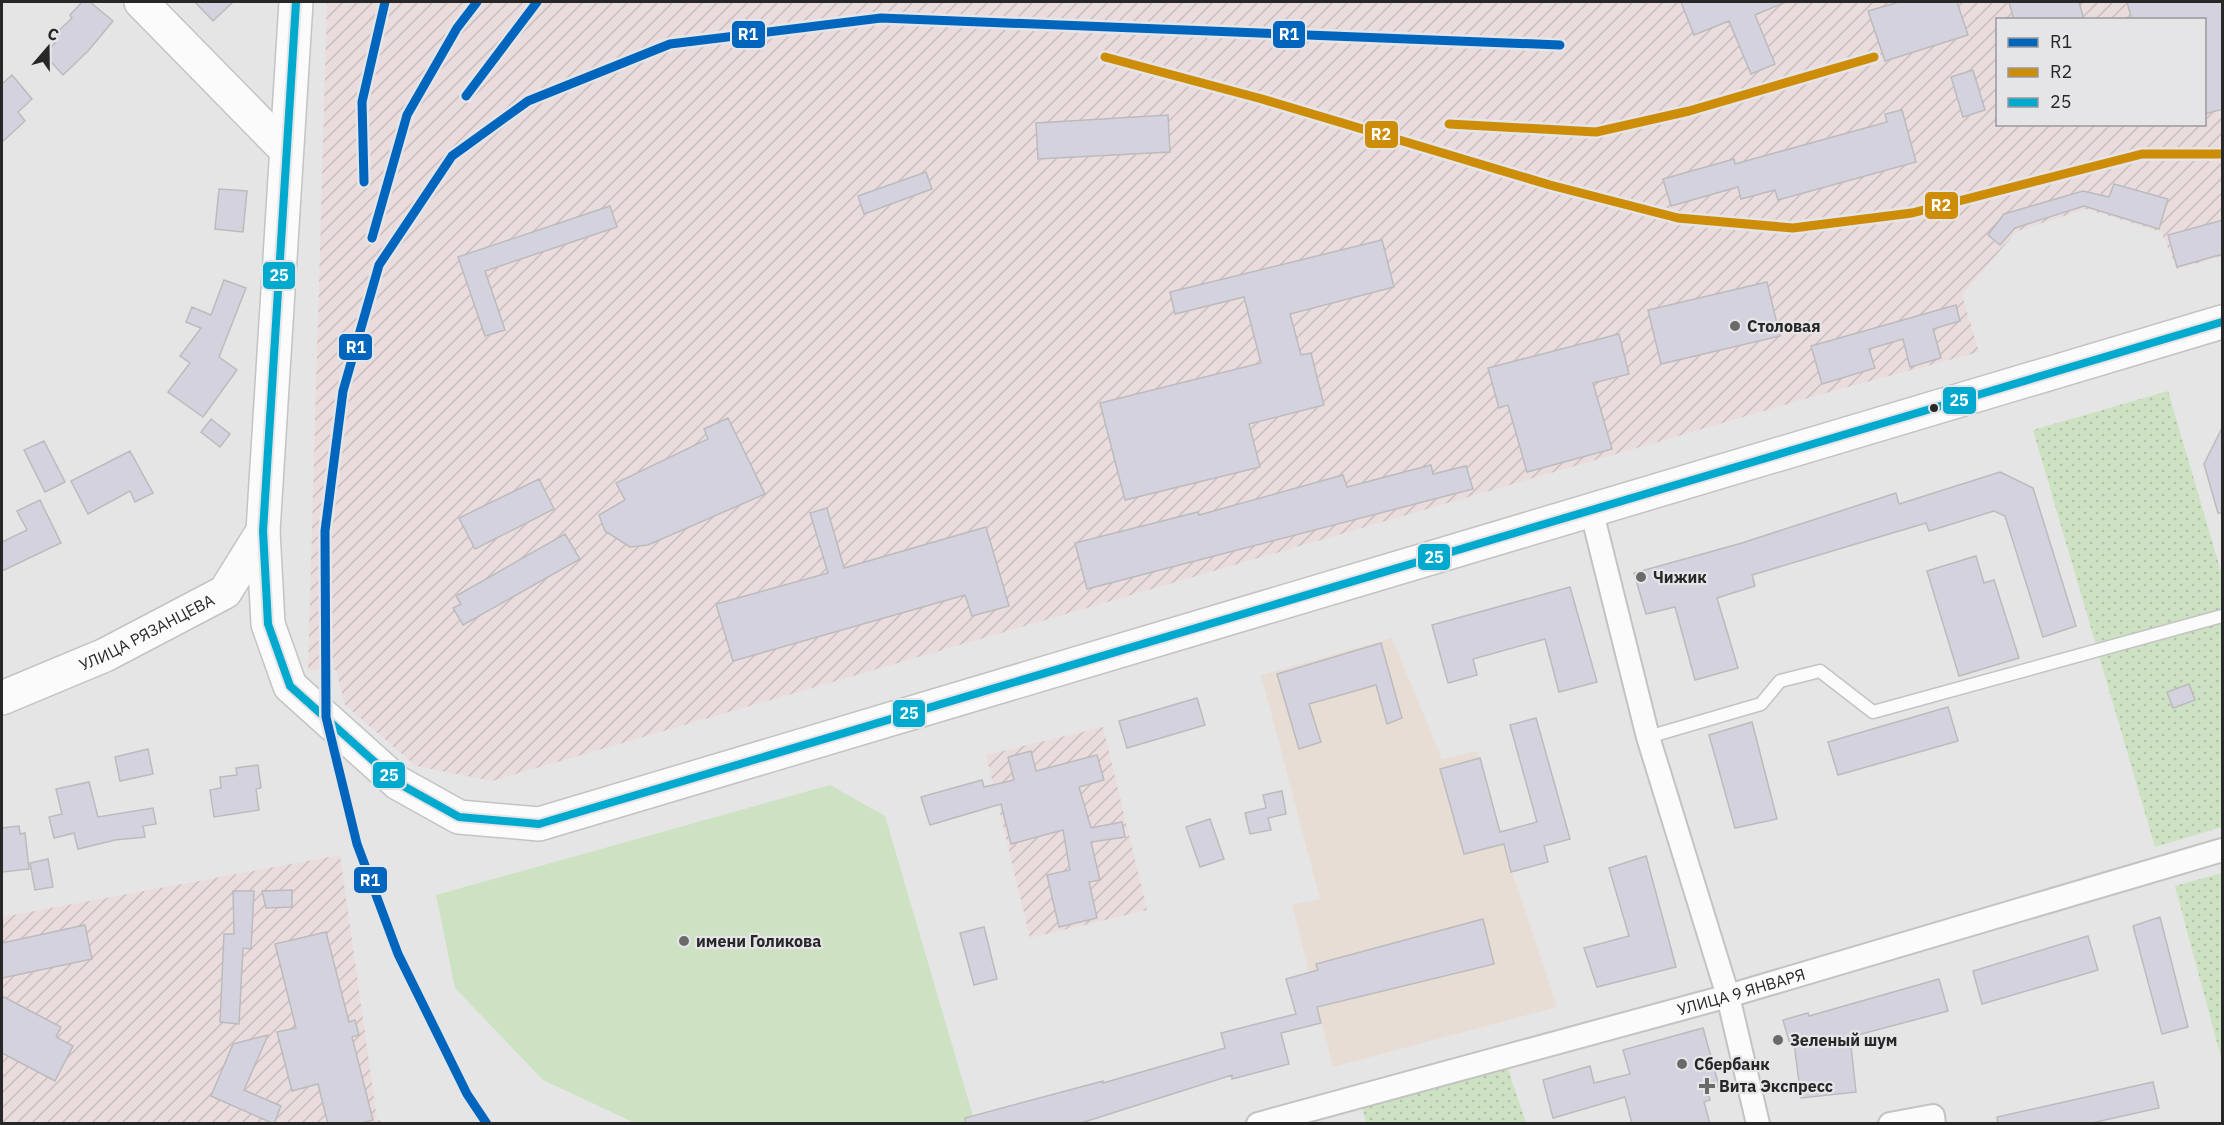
<svg xmlns="http://www.w3.org/2000/svg" width="2224" height="1125" font-family="'IBM Plex Sans',sans-serif">
<style>
.industrial{fill:url(#industrial-furrows);fill-rule:evenodd}
.education{fill:#e8ddd5}
.green{fill:url(#green-dots)}
.pitch{fill:#cce2c2}
.building{fill:#d5d2df;stroke:#bbbbbc;stroke-width:1.5}
.lines{fill:none;stroke-linecap:round;stroke-linejoin:round}
.lane-casing{stroke:#c3c3c4;stroke-width:15}
.street-casing{stroke:#c3c3c4;stroke-width:26}
.secondary-casing{stroke:#c3c3c4;stroke-width:36}
.lane{stroke:#fbfbfb;stroke-width:12}
.street{stroke:#fbfbfb;stroke-width:22}
.secondary{stroke:#fbfbfb;stroke-width:33}
.bus-1-casing{stroke:#e5e4e7;stroke-width:12}
.bus-1{stroke:#00a9ce;stroke-width:8}
.rail-1-casing{stroke:#e5e4e7;stroke-width:14}
.rail-2-casing{stroke:#e5e4e7;stroke-width:14}
.rail-1{stroke:#0065bd;stroke-width:9}
.rail-2{stroke:#cd8d08;stroke-width:9}
.poi-dot{fill:#6a6a6a;stroke:#e5e4e7;stroke-width:2}
.bus-dot{fill:#272728;stroke:#e5e4e7;stroke-width:2}
.labels{text-anchor:middle;stroke-width:4.5;stroke-linejoin:round;paint-order:stroke}
.poi-label{font-size:16px;font-weight:bold;fill:#272728;stroke:#e5e4e7;text-anchor:start}
.street-label{font-size:16px;fill:#272728;stroke:#e5e4e7}
.line-badge{stroke:#e5e4e7;stroke-width:2}
.badge-label{font-size:16px;text-anchor:middle;font-weight:bold;fill:#fff}
</style>
<defs>
<pattern id="industrial-furrows" width="10" height="10" patternUnits="userSpaceOnUse" patternTransform="scale(1.5)"><rect width="10" height="10" fill="#eadcdc"/><path d="M-1 1l2-2M0 10L10 0M9 11l2-2" fill="none" stroke="#c9bdbd"/></pattern>
<pattern id="green-dots" width="8" height="8" patternUnits="userSpaceOnUse" patternTransform="scale(1.5)"><rect width="8" height="8" fill="#cce2c2"/><path d="M2 2h.1M6 6h.1" fill="none" stroke="#afc2a7" stroke-width="1.8" stroke-linecap="round"/></pattern>
</defs>
<rect width="100%" height="100%" fill="#e5e5e6"/>
<path class="industrial" d="M327 2H2222V256L2177 269 2161 232 2086 209 2017 231 1962 295 1979 352 1829 392 492 781 416 766 345 705 336 670H308ZM1998 20H2204V124H1998Z
M1103 727 1147 910 1030 938 986 755Z
M340 855 377 1119 385 1123 2 1124V917Z"/>
<path class="education" d="M1392 638 1442 759 1477 751 1510 865 1557 1007 1333 1067 1292 905 1320 899 1261 675Z"/>
<path class="green" d="M2168 391 2222 575V827L2155 847 2033 430Z
M2222 873V1061L2175 886Z
M1507 1066 1526 1123H1366L1362 1106Z"/>
<path class="pitch" d="M830 785 885 816 975 1123H635L543 1080 455 988 436 895Z"/>
<path class="building" d="M82 2H90L113 21 88 51 63 75 44 54 55 43 51 38 72 18 70 15Z
M195 2H233L213 21Z
M1681 2H1786L1755 15 1775 64 1751 74 1729 21 1694 35Z
M1899 2H1957L1968 35 1885 61 1868 11Z
M2009 2H2079L2084 20H2014Z
M2127 2H2223V109L2205 114V20H2132Z
M1973 70 1985 110 1963 117 1951 77Z
M12 75 32 99 18 112 25 121 2 142V84Z
M1902 110 1916 162 1778 200 1775 190 1741 199 1738 187 1671 206 1663 179 1734 159 1735 164 1887 122 1885 114Z
M1168 115 1170 152 1038 159 1036 123Z
M926 172 932 189 864 214 858 196Z
M2114 184 2168 199 2159 229 2084 206 2015 228 2000 245 1988 235 2004 214 2083 191 2109 197Z
M219 189 247 191 243 232 215 229Z
M610 206 617 227 485 271 505 330 485 336 458 257Z
M2223 220V254L2177 267 2168 235Z
M1382 240 1394 287 1290 314 1301 355 1311 353 1324 405 1249 424 1260 467 1125 500 1100 403 1261 363 1244 297 1175 314 1170 292Z
M224 280 246 288 219 357 237 370 203 417 168 392 190 363 180 356 201 328 186 322 192 307 211 315Z
M1767 282 1780 336 1661 364 1648 310Z
M1956 305 1960 321 1933 329 1941 358 1910 367 1903 339 1869 349 1875 368 1822 384 1811 346Z
M1619 334 1629 374 1593 383 1612 449 1527 472 1508 405 1499 408 1488 368Z
M728 418 765 494 648 545 630 547 605 531 599 515 625 500 616 483 708 439 704 429Z
M211 419 230 434 220 447 201 432Z
M2223 426V513H2218L2204 464Z
M44 441 65 482 45 492 24 450Z
M130 451 153 493 135 502 130 491 88 514 71 481Z
M1431 465 1433 474 1466 466 1473 489 1087 589 1075 543 1198 512 1199 515 1343 475 1347 487Z
M2000 472 2033 488 2076 626 2043 637 2005 516 1994 511 1929 531 1926 523 1752 575 1755 586 1717 598 1738 668 1695 680 1675 607 1646 614 1634 573 1742 543 1896 493 1899 504Z
M539 479 554 509 475 549 459 518Z
M40 500 61 543 2 571V542L27 530 17 511Z
M827 508 844 568 986 527 1009 606 972 616 965 595 733 661 716 604 828 573 810 513Z
M565 534 580 559 463 625 453 608 461 604 456 596Z
M1976 556 1984 583 1994 580 2019 658 1959 676 1927 571Z
M1570 587 1597 682 1559 692 1545 639 1473 659 1477 675 1448 683 1432 625Z
M1381 643 1402 718 1387 724 1376 685 1309 704 1321 742 1299 749 1277 674Z
M2189 684 2195 700 2173 708 2167 692Z
M1197 698 1205 725 1127 748 1119 721Z
M1948 707 1958 741 1838 775 1828 742Z
M1536 718 1570 839 1544 846 1548 862 1511 872 1504 844 1464 854 1440 769 1480 758 1500 832 1537 822 1510 725Z
M1752 722 1777 819 1735 828 1709 735Z
M148 749 153 774 120 781 115 757Z
M1031 751 1036 771 1097 755 1104 780 1079 787 1091 828 1122 822 1125 837 1091 842 1100 880 1089 882 1097 918 1059 927 1047 875 1070 870 1063 830 1011 844 1001 804 930 825 921 797 982 780 984 787 1014 780 1008 757Z
M258 765 261 788 256 789 259 810 214 817 210 790 221 788 220 777 237 775 236 768Z
M89 782 98 817 153 808 156 824 143 826 145 837 115 840 78 849 74 833 54 838 49 817 62 814 56 789Z
M1282 791 1286 814 1268 818 1271 830 1250 834 1245 813 1266 808 1263 795Z
M1210 819 1224 859 1200 867 1186 827Z
M19 826 20 834 25 833 29 869 2 872V828Z
M1646 856 1676 967 1597 987 1584 948 1629 936 1609 868Z
M48 859 53 887 35 890 30 863Z
M292 890V907L266 908 262 891Z
M233 891H254L251 949 243 948 239 1024 220 1022 224 934H234Z
M2160 917 2188 1027 2162 1034 2133 926Z
M1483 919 1494 964 1317 1007 1321 1023 1281 1033 1289 1064 1232 1079V1075L1078 1124H966L965 1118 1103 1081V1083L1225 1048 1221 1033 1296 1014 1286 979 1318 970 1316 964Z
M85 925 92 959 2 978V943Z
M984 927 997 979 974 985 960 933Z
M326 932 349 1022 355 1020 359 1035 352 1037 373 1120 358 1124H328L318 1084 292 1091 277 1032 296 1028 275 944Z
M2088 936 2098 970 1982 1004 1973 971Z
M1939 979 1948 1011 1850 1037 1856 1092 1801 1098 1794 1043 1790 1044 1783 1020 1808 1013 1809 1016Z
M2 996 61 1027 56 1037 73 1046 55 1081 2 1053Z
M1703 1028 1719 1086 1707 1089 1710 1100 1704 1102 1710 1124H1632L1625 1097 1553 1118 1543 1080 1590 1066 1594 1083 1630 1074 1623 1050Z
M268 1035 244 1090 281 1106 274 1124 211 1096 233 1044Z
M2153 1082 2159 1108 2087 1124H1998L1997 1117Z"/>
<g class="lines">
<defs>
<path id="lane" d="M1648 737 1761 704 1780 681 1820 671 1873 712 2222 616"/>
<g id="street">
<path d="M1591 509 1648 737 1728 996 1758 1124"/>
<path id="s1" d="M1258 1124 1728 996 2222 850"/>
<path d="M1890 1124 1933 1116 1934 1124"/>
</g>
<g id="secondary">
<path d="M141 2 286 150"/>
<path d="M296 2 263 531 268 624 290 686 398 783 459 817 539 824 2222 322"/>
<path id="s2" d="M2 698 105 655 225 592 263 531"/>
</g>
</defs>
<use href="#lane" class="lane-casing"/>
<use href="#street" class="street-casing"/>
<use href="#secondary" class="secondary-casing"/>
<use href="#lane" class="lane"/>
<use href="#street" class="street"/>
<use href="#secondary" class="secondary"/>
<defs>
<path id="bus-1" d="M296 2 263 531 268 624 290 686 398 783 459 817 539 824 2222 322"/>
</defs>
<use href="#bus-1" class="bus-1-casing"/>
<use href="#bus-1" class="bus-1"/>
<defs>
<path id="rail-1" d="M466 96 537 2
M364 182 362 102 385 2
M372 238 407 115 457 28 477 2
M487 1124 467 1094 398 954 357 844 326 717 325 531 343 391 379 265 452 156 528 101 670 44 881 18 1560 45"/>
<path id="rail-2" d="M1105 57 1262 99 1550 185 1678 218 1793 228 1912 213 2142 154H2222
M1449 124 1596 132 1689 111 1874 57"/>
</defs>
<use href="#rail-1" class="rail-1-casing"/>
<use href="#rail-2" class="rail-2-casing"/>
<use href="#rail-1" class="rail-1"/>
<use href="#rail-2" class="rail-2"/>
</g>
<g class="poi-dot">
<circle cx="1735" cy="326" r="6"/>
<circle cx="1641" cy="577" r="6"/>
<circle cx="684" cy="941" r="6"/>
<circle cx="1778" cy="1040" r="6"/>
<circle cx="1682" cy="1064" r="6"/>
<path d="M1704 1077h6v6h6v6h-6v6h-6v-6h-6v-6h6z"/>
</g>
<circle class="bus-dot" cx="1934" cy="408" r="5"/>
<g class="labels">
<g class="poi-label">
<text x="1747" y="332">Столовая</text>
<text x="1653" y="583">Чижик</text>
<text x="696" y="947">имени Голикова</text>
<text x="1790" y="1046">Зеленый шум</text>
<text x="1694" y="1070">Сбербанк</text>
<text x="1719" y="1092">Вита Экспресс</text>
</g>
<g class="street-label">
<text dy="6" stroke="none"><textPath href="#s2" startOffset="159">УЛИЦА РЯЗАНЦЕВА</textPath></text>
<text dy="6" stroke="none"><textPath href="#s1" startOffset="501">УЛИЦА 9 ЯНВАРЯ</textPath></text>
</g>
</g>
<g class="line-badge">
<rect x="1272" y="20" width="34" height="29" rx="6" fill="#0065bd"/>
<rect x="731" y="20" width="35" height="29" rx="6" fill="#0065bd"/>
<rect x="1364" y="120" width="35" height="29" rx="6" fill="#cd8d08"/>
<rect x="1924" y="191" width="35" height="29" rx="6" fill="#cd8d08"/>
<rect x="262" y="261" width="34" height="29" rx="6" fill="#00a9ce"/>
<rect x="338" y="333" width="35" height="28" rx="6" fill="#0065bd"/>
<rect x="1942" y="386" width="35" height="29" rx="6" fill="#00a9ce"/>
<rect x="1417" y="543" width="34" height="28" rx="6" fill="#00a9ce"/>
<rect x="892" y="699" width="34" height="29" rx="6" fill="#00a9ce"/>
<rect x="372" y="761" width="34" height="28" rx="6" fill="#00a9ce"/>
<rect x="353" y="866" width="35" height="28" rx="6" fill="#0065bd"/>
</g>
<g class="badge-label">
<text x="1289" y="40">R1</text>
<text x="748" y="40">R1</text>
<text x="1381" y="140">R2</text>
<text x="1941" y="211">R2</text>
<text x="279" y="281">25</text>
<text x="356" y="353">R1</text>
<text x="1959" y="406">25</text>
<text x="1434" y="563">25</text>
<text x="909" y="719">25</text>
<text x="389" y="781">25</text>
<text x="370" y="886">R1</text>
</g>
<rect width="2224" height="1125" fill="none" stroke="#272728" stroke-width="6"/>
<rect x="1996" y="18" width="210" height="108" fill="#e5e4e7" stroke="#99989b" stroke-width="1.5"/>
<rect x="2008" y="38" width="30" height="9" fill="#0065bd" stroke="#99989b" stroke-width="1.5"/>
<text x="2050" y="48" font-size="18" fill="#272728">R1</text>
<rect x="2008" y="68" width="30" height="9" fill="#cd8d08" stroke="#99989b" stroke-width="1.5"/>
<text x="2050" y="78" font-size="18" fill="#272728">R2</text>
<rect x="2008" y="98" width="30" height="9" fill="#00a9ce" stroke="#99989b" stroke-width="1.5"/>
<text x="2050" y="108" font-size="18" fill="#272728">25</text>
<g transform="translate(48 48) rotate(20)" stroke="#e5e4e7" stroke-width="4.5" paint-order="stroke">
<path d="M0-4.5L10 22L0 15L-10 22Z" fill="#272728"/>
<text y="-9" font-size="16" font-weight="bold" text-anchor="middle" fill="#272728">С</text>
</g>
</svg>
